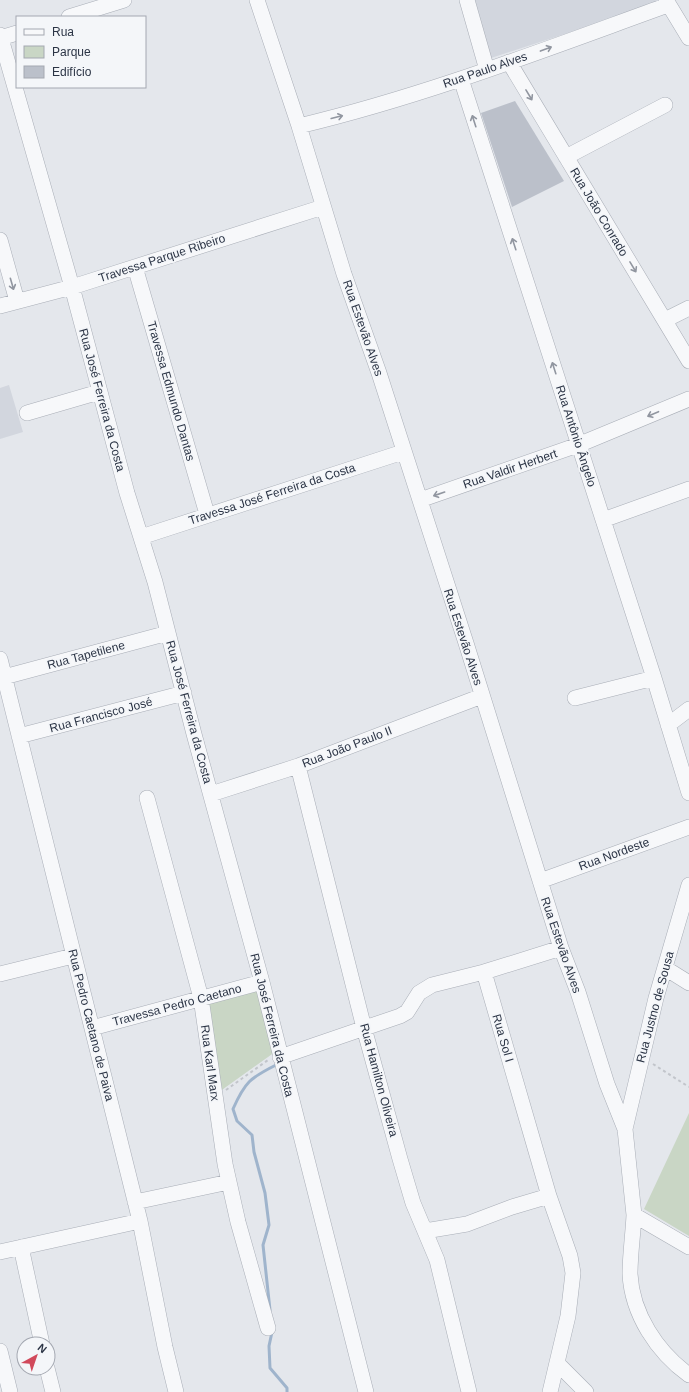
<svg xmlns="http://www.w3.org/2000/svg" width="689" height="1392" font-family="Arial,sans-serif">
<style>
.built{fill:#d2d6de}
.green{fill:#c9d6c5}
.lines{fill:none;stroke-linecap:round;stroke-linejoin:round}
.stream{stroke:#9fb4cc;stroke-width:3}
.building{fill:#bbc0ca}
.minor-casing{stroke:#a9aeb7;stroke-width:16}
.path{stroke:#c2c5cb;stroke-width:2;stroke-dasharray:3 3;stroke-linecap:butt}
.minor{stroke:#f7f8fa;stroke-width:15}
.oneway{stroke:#9196a0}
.labels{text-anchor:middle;stroke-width:3.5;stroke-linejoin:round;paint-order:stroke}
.street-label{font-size:12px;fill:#2b3445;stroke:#f4f6f9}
</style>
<rect width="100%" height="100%" fill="#e4e7ec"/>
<path class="built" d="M473 0H658L660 3 491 58Z
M9 385 23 432 0 439V388Z"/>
<path class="green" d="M253 989 262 996 275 1052 219 1092 207 1005 212 1000Z
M689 1113V1236L644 1209Z"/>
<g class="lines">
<path class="stream" d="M270 1310 263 1245 269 1225 265 1193 254 1152 252 1135 237 1121 233 1109C245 1082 250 1078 276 1065
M272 1332 269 1346 270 1368 287 1388V1392"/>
</g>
<path class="building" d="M515 101 564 181 512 207 481 113Z"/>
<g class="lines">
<defs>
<path id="minor" d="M257 0 299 126 344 274 379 373 466 643 561 948 578 992 607 1084 625 1129 634 1215 689 1247
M467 0 487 70
M666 0 689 38
M69 17 124 0
M0 35 72 287 127 493 155 582 194 734 262 982 366 1392
M0 38 17 33
M509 62 689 361
M461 79 654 678 689 793
M299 126C425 96 546 49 668 5
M566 157 665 105
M0 240 17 301
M135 267 207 514
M0 306 72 287 323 207
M665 320 689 308
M27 413 99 392
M420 500 578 445 689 399
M603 520 689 489
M141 537 403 452
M0 659 140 1221 165 1347 176 1392
M4 677 168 633
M575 698 654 678
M668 725 689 709
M19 736 184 693
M298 766 364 1028 400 1159 413 1203 437 1260 469 1392
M211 794 298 766 482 696
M147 798 201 998 225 1164 238 1222 268 1328
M540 881 689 827
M665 968 689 983
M484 972 549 1196 570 1256 573 1273 568 1316 550 1392
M0 974 73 956
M92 1028 262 982
M280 1057 400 1016 407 1012 419 993 432 985 484 972 561 948
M625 1129 656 998 689 885
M135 1202 229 1182
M634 1215C633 1235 630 1255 630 1274 632 1314 657 1352 689 1375
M425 1231 467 1224 512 1207 549 1196
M21 1247 42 1344
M0 1252 140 1221
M0 1351 10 1392
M557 1363 586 1392
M47 1368 53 1392"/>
</defs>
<use href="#minor" class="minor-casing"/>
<path class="path" d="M653 1064 689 1087
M226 1090 268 1060"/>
<use href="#minor" class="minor"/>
</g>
<defs><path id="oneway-shaft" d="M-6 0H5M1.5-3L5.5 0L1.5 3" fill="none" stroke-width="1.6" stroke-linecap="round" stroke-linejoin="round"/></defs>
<g class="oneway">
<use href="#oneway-shaft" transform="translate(546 49) rotate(-20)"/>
<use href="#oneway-shaft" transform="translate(529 95) rotate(59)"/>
<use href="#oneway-shaft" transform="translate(337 117) rotate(-14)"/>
<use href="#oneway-shaft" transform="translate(474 121) rotate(-108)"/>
<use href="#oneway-shaft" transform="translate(514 244) rotate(-108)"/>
<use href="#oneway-shaft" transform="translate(633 267) rotate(59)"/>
<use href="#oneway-shaft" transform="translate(12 284) rotate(74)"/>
<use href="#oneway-shaft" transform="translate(554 368) rotate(-108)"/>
<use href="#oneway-shaft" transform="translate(653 414) rotate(157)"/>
<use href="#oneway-shaft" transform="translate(439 494) rotate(161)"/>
</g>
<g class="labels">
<g class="street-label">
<text transform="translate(485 70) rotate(-19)" y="4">Rua Paulo Alves</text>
<text transform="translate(599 212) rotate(59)" y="4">Rua João Conrado</text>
<text transform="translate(162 258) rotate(-18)" y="4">Travessa Parque Ribeiro</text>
<text transform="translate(363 328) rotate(71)" y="4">Rua Estevão Alves</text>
<text transform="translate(171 391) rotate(74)" y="4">Travessa Edmundo Dantas</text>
<text transform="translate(102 400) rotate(75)" y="4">Rua José Ferreira da Costa</text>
<text transform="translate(576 436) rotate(72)" y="4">Rua Antônio Ângelo</text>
<text transform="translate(510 469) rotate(-19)" y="4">Rua Valdir Herbert</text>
<text transform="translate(272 494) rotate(-18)" y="4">Travessa José Ferreira da Costa</text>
<text transform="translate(463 637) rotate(72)" y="4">Rua Estevão Alves</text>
<text transform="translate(86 655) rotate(-15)" y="4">Rua Tapetilene</text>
<text transform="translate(189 712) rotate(75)" y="4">Rua José Ferreira da Costa</text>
<text transform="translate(101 715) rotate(-15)" y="4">Rua Francisco José</text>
<text transform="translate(347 747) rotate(-21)" y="4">Rua João Paulo II</text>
<text transform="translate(614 854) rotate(-20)" y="4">Rua Nordeste</text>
<text transform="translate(561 945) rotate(71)" y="4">Rua Estevão Alves</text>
<text transform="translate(177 1005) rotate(-15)" y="4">Travessa Pedro Caetano</text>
<text transform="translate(655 1007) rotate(-75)" y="4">Rua Justno de Sousa</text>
<text transform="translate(91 1025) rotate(76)" y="4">Rua Pedro Caetano de Paiva</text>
<text transform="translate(272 1025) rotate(76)" y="4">Rua José Ferreira da Costa</text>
<text transform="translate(503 1038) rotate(74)" y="4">Rua Sol I</text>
<text transform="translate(210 1063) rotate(82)" y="4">Rua Karl Marx</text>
<text transform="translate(379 1080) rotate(75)" y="4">Rua Hamilton Oliveira</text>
</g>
</g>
<rect x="16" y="16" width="130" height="72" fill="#f4f6f9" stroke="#a4a8b1"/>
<rect x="24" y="29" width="20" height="6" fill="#f7f8fa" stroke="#a4a8b1"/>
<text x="52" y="36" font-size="12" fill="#2b3445">Rua</text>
<rect x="24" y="46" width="20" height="12" fill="#c9d6c5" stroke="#a4a8b1"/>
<text x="52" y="56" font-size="12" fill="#2b3445">Parque</text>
<rect x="24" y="66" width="20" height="12" fill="#bbc0ca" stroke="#a4a8b1"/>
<text x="52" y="76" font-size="12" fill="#2b3445">Edifício</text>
<g transform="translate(36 1356) rotate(40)"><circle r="19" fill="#f4f6f9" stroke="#a4a8b1"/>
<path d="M0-3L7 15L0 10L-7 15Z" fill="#d1495b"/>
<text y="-6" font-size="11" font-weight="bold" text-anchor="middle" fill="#2b3445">N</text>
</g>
</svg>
